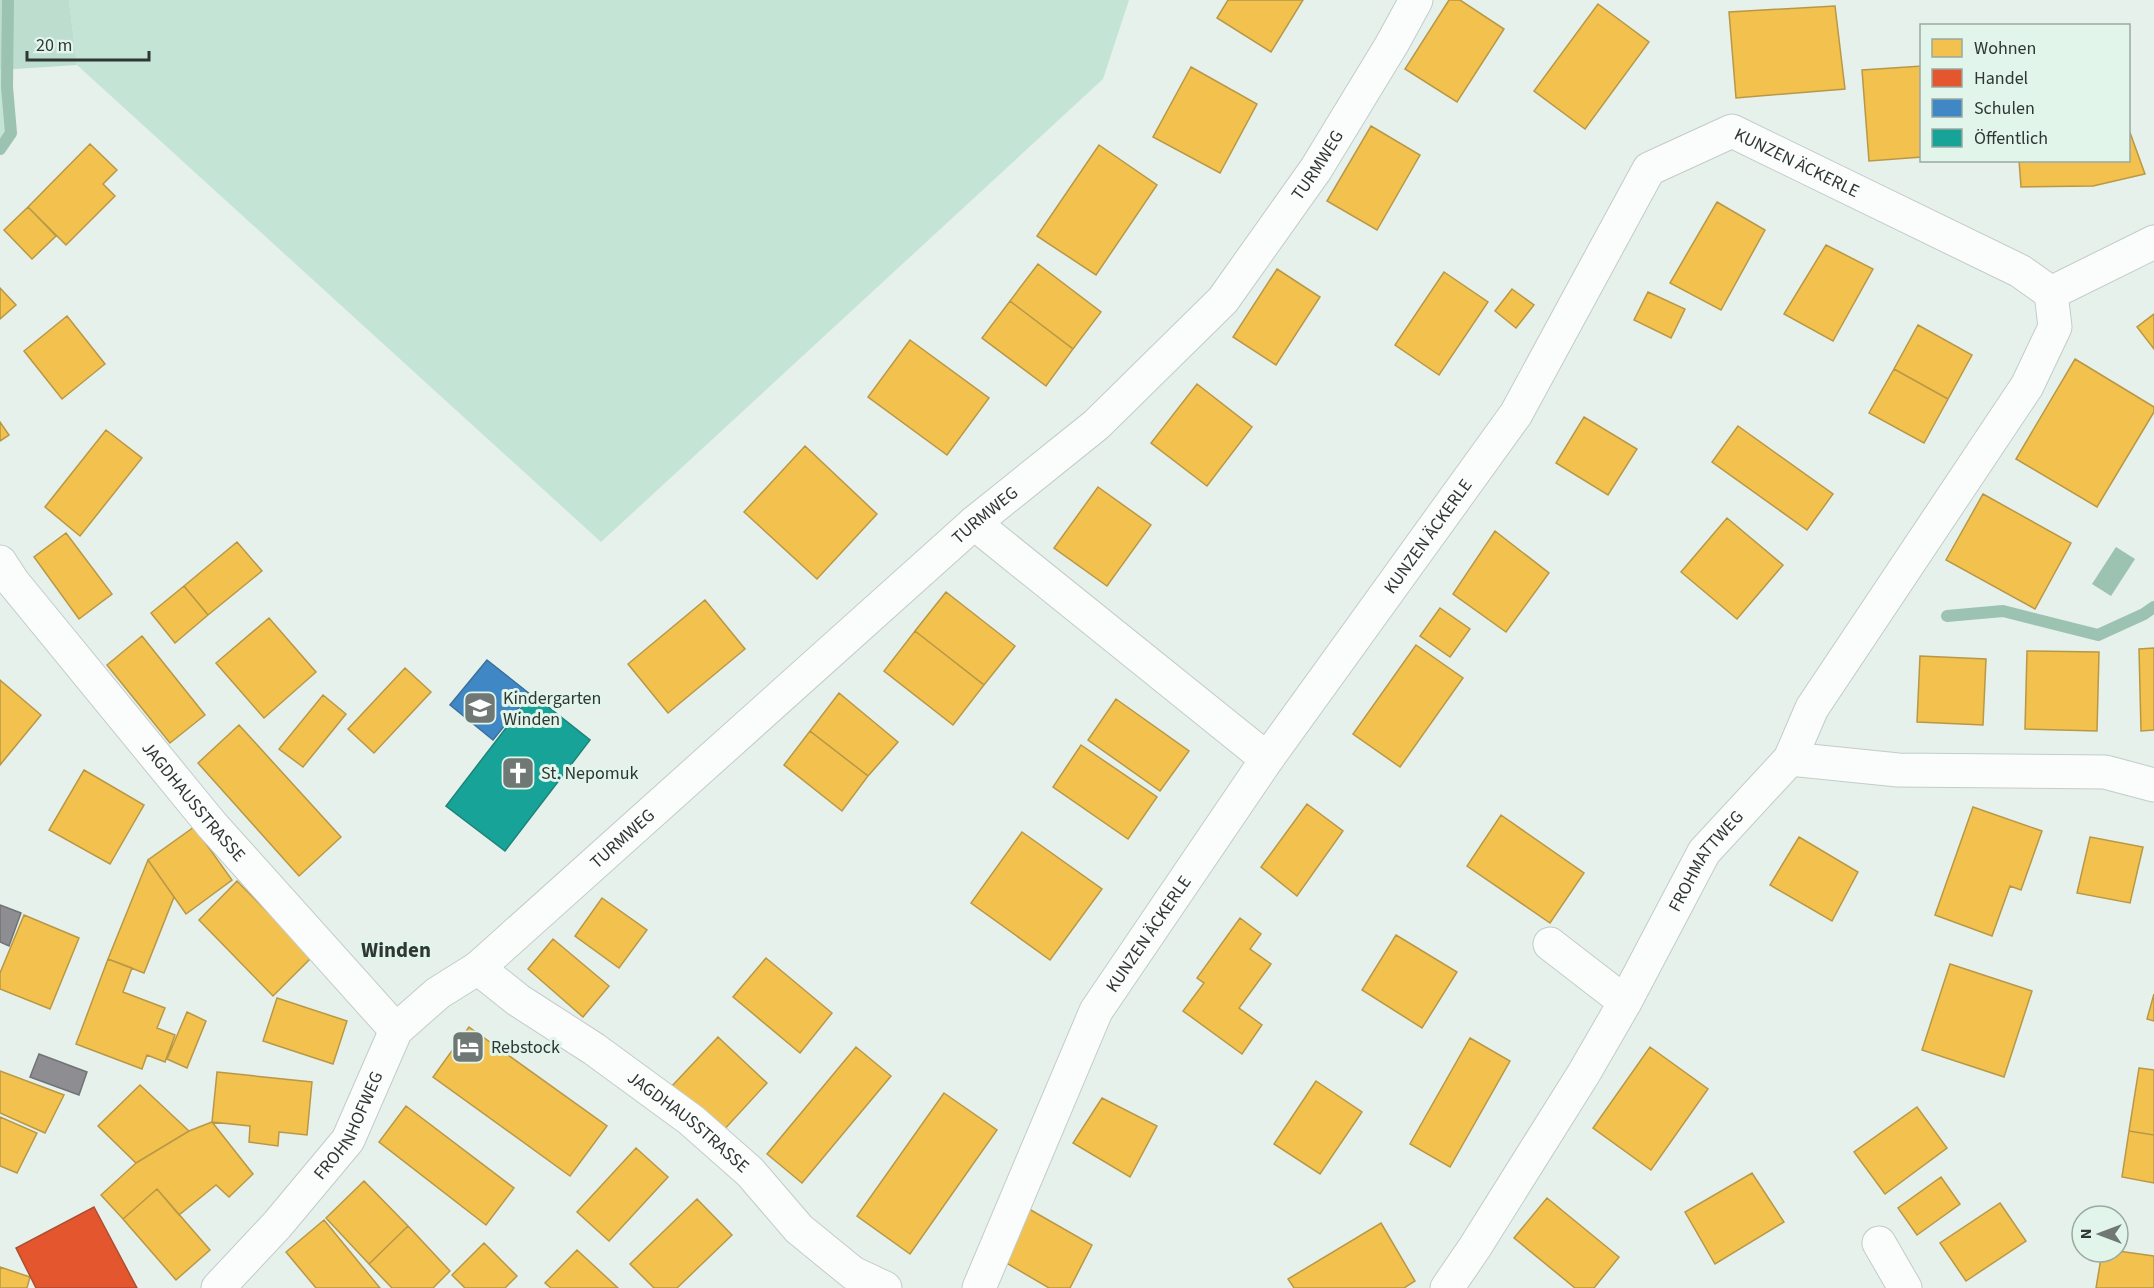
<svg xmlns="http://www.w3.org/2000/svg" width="2154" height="1288" font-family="'Source Sans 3',sans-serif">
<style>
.green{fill:#c4e4d6}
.forest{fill:#bddecf}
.water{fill:#9cc2b1}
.homes{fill:#f2c14e;stroke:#b89846;stroke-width:1.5}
.shops{fill:#e4572e;stroke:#ae4d30;stroke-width:1.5}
.schools{fill:#3f88c5;stroke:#3a709a;stroke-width:1.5}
.public{fill:#17a398;stroke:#1e837a;stroke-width:1.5}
.industry{fill:#8d8d92;stroke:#717376;stroke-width:1.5}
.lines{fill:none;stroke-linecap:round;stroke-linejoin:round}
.stream{stroke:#9cc2b1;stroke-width:12}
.minor-casing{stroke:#c3ccc8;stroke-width:35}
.minor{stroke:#fbfdfc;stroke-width:33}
.labels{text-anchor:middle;stroke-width:6;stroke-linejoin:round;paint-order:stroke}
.street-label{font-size:18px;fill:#2f3734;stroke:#e1f5eb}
.poi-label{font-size:18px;fill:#2f3734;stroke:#e1f5eb;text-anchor:start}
.quarter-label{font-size:21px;font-weight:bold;fill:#2f3734;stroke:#e1f5eb}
</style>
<rect width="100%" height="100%" fill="#e6f1eb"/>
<path class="green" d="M69 0H1129L1103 79 601 542 77 65Z
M0 70H7L11 133 0 149Z"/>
<path class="forest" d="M0 0H69L77 65 0 70Z"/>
<path class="water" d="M2116 547 2135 559 2111 596 2092 584Z"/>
<path class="homes" d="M1228 0H1303L1271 52 1217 18Z
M1449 0H1460L1504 29 1457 102 1405 69Z
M1598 4 1649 42 1585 129 1534 91Z
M1835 6 1845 89 1736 98 1729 12Z
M1922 66V157L1869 161 1862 70Z
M1191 67 1257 104 1220 173 1153 137Z
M1371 126 1420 155 1377 230 1327 201Z
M2128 127 2145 174 2093 186 2021 187 2019 160H2128Z
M90 144 117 170 103 184 115 196 66 245 28 207Z
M1099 145 1157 185 1096 275 1037 236Z
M1717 202 1765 230 1721 310 1670 283Z
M28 207 56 236 32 259 4 230Z
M1826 245 1873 269 1833 341 1784 314Z
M1038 264 1101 312 1073 349 1010 301Z
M1277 269 1320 297 1276 365 1233 337Z
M1444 272 1488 302 1439 375 1395 345Z
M0 288 16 305 0 319Z
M1512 289 1534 305 1516 328 1495 311Z
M1648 292 1685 309 1671 338 1634 320Z
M1010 301 1073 349 1046 386 982 338Z
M2154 314V349L2137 327Z
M67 316 105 364 62 399 24 351Z
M1918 325 1972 355 1948 399 1894 369Z
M910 340 989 398 947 455 868 397Z
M2075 359 2154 407V412L2097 507 2016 459Z
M1894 369 1948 399 1924 443 1869 413Z
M1197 384 1252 427 1207 486 1151 443Z
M1584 417 1637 449 1608 495 1556 463Z
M0 422 9 435 0 441Z
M1738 426 1833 494 1807 530 1712 462Z
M106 430 142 458 80 536 45 507Z
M805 446 877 514 817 579 744 512Z
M1098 487 1151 525 1107 586 1054 548Z
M1983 494 2071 543 2035 609 1946 560Z
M1727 518 1783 565 1737 619 1681 572Z
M1495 531 1549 573 1506 632 1453 594Z
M66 533 112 594 79 619 34 557Z
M237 542 262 571 208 615 184 586Z
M184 586 208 615 175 643 151 613Z
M946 592 1015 646 984 685 915 631Z
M705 600 745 649 668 713 628 664Z
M1440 608 1470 629 1450 657 1420 636Z
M269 618 316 672 264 718 216 663Z
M915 631 984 685 953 725 884 671Z
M142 636 205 715 170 743 107 665Z
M1416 645 1463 678 1400 767 1353 734Z
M2154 648V730L2141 731 2139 649Z
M2027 651 2099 652 2097 731 2025 729Z
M1920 656 1986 659 1983 725 1917 722Z
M405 668 431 692 374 753 348 729Z
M0 680 41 715 0 765Z
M839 693 898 742 868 776 810 731Z
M323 695 346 714 303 767 279 749Z
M1116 699 1189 751 1160 791 1088 740Z
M239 725 341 837 299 876 198 763Z
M810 731 868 776 842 811 784 765Z
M1081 745 1157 797 1128 839 1053 787Z
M84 770 144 805 110 864 49 830Z
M1307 804 1343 831 1297 896 1261 867Z
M1973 807 2042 831 2021 890 2010 886 1992 936 1935 915Z
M1501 815 1584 873 1550 923 1467 866Z
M194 827 232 880 186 914 148 860Z
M1022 832 1102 889 1050 960 971 903Z
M1799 837 1858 872 1832 921 1770 885Z
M2090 837 2143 847 2130 903 2077 893Z
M148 860 174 897 144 973 108 959Z
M237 881 312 957 273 996 199 920Z
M602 898 647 930 619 968 575 936Z
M24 915 79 938 50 1009 0 989V973Z
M1240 918 1261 934 1250 949 1271 964 1239 1008 1262 1025 1242 1054 1183 1011 1204 983 1197 978Z
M1396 935 1457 972 1422 1028 1362 990Z
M553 939 609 986 583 1017 528 969Z
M766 958 832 1013 800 1053 733 997Z
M108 959 132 968 123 992 165 1008 157 1028 175 1035 165 1062 147 1055 142 1069 76 1044Z
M1950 964 2032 991 2004 1077 1922 1050Z
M2154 994V1021L2147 1019Z
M277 998 347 1021 333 1064 263 1041Z
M187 1012 206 1021 187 1068 167 1059Z
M469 1027 607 1126 570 1176 433 1077Z
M718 1037 767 1083 721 1133 672 1086Z
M1470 1038 1510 1061 1450 1167 1410 1144Z
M856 1047 891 1076 802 1183 767 1154Z
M1650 1047 1708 1089 1651 1170 1593 1128Z
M2139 1068 2154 1070V1135L2129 1131Z
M0 1071 64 1095 45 1133 0 1113Z
M217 1072 312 1082 307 1135 279 1132 278 1146 249 1142 250 1126 212 1122Z
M1316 1081 1362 1112 1320 1174 1274 1144Z
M140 1085 189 1131 136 1163 98 1126Z
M944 1093 997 1130 910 1254 857 1216Z
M1102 1098 1157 1126 1130 1177 1073 1143Z
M406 1106 514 1188 486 1225 379 1142Z
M1917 1107 1947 1148 1885 1194 1854 1152Z
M0 1117 37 1133 17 1173 0 1166Z
M212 1122 253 1174 229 1197 216 1185 179 1215 157 1189 123 1219 101 1195 136 1163 189 1131Z
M2129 1131 2154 1135V1183L2122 1177Z
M636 1148 668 1177 609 1241 577 1212Z
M1752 1173 1784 1222 1715 1264 1685 1212Z
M1941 1177 1960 1204 1917 1235 1898 1208Z
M364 1181 408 1226 369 1264 326 1218Z
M157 1189 210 1250 176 1280 123 1219Z
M1547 1198 1619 1257 1594 1288H1575L1514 1238Z
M697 1199 732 1235 677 1288H654L630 1264Z
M2000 1203 2026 1241 1966 1281 1940 1243Z
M1029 1209 1092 1245 1070 1288H1049L1003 1261Z
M324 1220 380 1288H316L286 1252Z
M1381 1223 1415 1281 1404 1288H1294L1288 1279Z
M408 1226 450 1271 433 1288H392L369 1264Z
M484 1243 517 1276 505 1288H465L452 1275Z
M577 1250 618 1288H551L545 1283Z
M2118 1251 2154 1256V1288H2096L2102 1252Z
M0 1267 30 1277 27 1288H0Z"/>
<path class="shops" d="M94 1207 137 1288H36L16 1248Z"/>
<path class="schools" d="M487 660 530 694 493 740 450 705Z"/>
<path class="public" d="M532 694 590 740 505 851 446 806Z"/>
<path class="industry" d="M0 905 21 913 9 946 0 942Z
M39 1054 87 1072 79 1095 30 1077Z"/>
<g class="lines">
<path class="stream" d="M0 149 11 133 7 87 8 0
M1947 616 2003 611 2098 635 2144 614 2154 607"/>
<defs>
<g id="minor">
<path d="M2051 293 2154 242"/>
<path d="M974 523 1267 759"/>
<path id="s1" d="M0 562 13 582 212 825 396 1030"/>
<path d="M1550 944 1625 1002"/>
<path id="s2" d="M478 968 518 1000 594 1049 691 1120 750 1172 799 1229 853 1273 885 1288"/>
<path d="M1879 1243 1905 1288"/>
<path id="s3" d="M218 1288 277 1225 348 1140 396 1030 438 993 478 968 974 523 1096 425 1223 300 1316 169 1392 44 1416 0"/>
<path id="s4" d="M979 1288 1096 1011 1267 759 1516 414 1649 169 1732 131 2020 271 2051 293 2055 327 2027 386 1812 708 1790 759"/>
<path id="s5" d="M1447 1288 1475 1247 1584 1073 1625 1002 1704 852 1790 759 1898 770 2105 772 2154 785"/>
</g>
</defs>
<use href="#minor" class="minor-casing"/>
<use href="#minor" class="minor"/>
</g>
<defs>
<symbol id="school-square" viewBox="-11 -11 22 22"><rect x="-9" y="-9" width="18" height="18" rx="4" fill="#6f7874" stroke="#e1f5eb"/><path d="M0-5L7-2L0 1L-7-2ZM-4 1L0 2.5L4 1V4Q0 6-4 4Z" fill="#fff"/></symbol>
<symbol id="church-square" viewBox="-11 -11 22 22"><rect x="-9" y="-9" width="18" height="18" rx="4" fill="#6f7874" stroke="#e1f5eb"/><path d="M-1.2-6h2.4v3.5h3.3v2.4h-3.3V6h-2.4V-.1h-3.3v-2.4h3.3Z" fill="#fff"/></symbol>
<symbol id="hotel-square" viewBox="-11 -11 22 22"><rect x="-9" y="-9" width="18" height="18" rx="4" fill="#6f7874" stroke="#e1f5eb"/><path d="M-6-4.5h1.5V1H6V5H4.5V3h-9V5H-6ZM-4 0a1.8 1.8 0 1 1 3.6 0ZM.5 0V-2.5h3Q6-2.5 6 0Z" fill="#fff"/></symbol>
</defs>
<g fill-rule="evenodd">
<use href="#school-square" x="461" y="689" width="38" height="38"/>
<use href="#church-square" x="499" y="754" width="38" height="38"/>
<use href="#hotel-square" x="449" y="1028" width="38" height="38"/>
</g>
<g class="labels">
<g class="street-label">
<text dy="6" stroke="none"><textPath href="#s4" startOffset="1473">KUNZEN ÄCKERLE</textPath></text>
<text dy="6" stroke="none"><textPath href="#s3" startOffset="1586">TURMWEG</textPath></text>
<text dy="6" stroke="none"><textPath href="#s3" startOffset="1100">TURMWEG</textPath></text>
<text dy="6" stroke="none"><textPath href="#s4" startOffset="880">KUNZEN ÄCKERLE</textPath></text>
<text dy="6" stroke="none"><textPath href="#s1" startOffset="308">JAGDHAUSSTRASSE</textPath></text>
<text dy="6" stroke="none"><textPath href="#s3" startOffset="614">TURMWEG</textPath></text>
<text dy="6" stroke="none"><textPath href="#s5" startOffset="500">FROHMATTWEG</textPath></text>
<text dy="6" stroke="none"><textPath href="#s4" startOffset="394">KUNZEN ÄCKERLE</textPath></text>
<text dy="6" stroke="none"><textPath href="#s2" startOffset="261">JAGDHAUSSTRASSE</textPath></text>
<text dy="6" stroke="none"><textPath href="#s3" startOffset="210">FROHNHOFWEG</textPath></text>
</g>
<g class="poi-label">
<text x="503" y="704">Kindergarten<tspan x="503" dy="21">Winden</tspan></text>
<text x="541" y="779">St. Nepomuk</text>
<text x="491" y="1053">Rebstock</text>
</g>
<g class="quarter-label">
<text x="396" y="957">Winden</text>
</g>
</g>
<rect x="1920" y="24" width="210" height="138" fill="#e1f5eb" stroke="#9aa9a2" stroke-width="1.5"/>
<rect x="1932" y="39" width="30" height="18" fill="#f2c14e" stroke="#9aa9a2" stroke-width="1.5"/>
<text x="1974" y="54" font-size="18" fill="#2f3734">Wohnen</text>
<rect x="1932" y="69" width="30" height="18" fill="#e4572e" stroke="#9aa9a2" stroke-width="1.5"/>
<text x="1974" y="84" font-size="18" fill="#2f3734">Handel</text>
<rect x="1932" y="99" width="30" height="18" fill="#3f88c5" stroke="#9aa9a2" stroke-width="1.5"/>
<text x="1974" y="114" font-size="18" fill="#2f3734">Schulen</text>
<rect x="1932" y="129" width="30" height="18" fill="#17a398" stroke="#9aa9a2" stroke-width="1.5"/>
<text x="1974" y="144" font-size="18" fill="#2f3734">Öffentlich</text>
<g transform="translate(2100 1234) rotate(270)"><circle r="28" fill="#e1f5eb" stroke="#9aa9a2" stroke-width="1.5"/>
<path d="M0-4.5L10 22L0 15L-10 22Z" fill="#6f7874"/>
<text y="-9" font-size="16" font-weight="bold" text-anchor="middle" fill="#2f3734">N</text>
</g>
<path d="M27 51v9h122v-9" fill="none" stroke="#2f3734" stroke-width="3"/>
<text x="36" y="51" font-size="18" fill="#2f3734" stroke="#e1f5eb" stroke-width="4.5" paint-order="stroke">20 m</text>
</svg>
